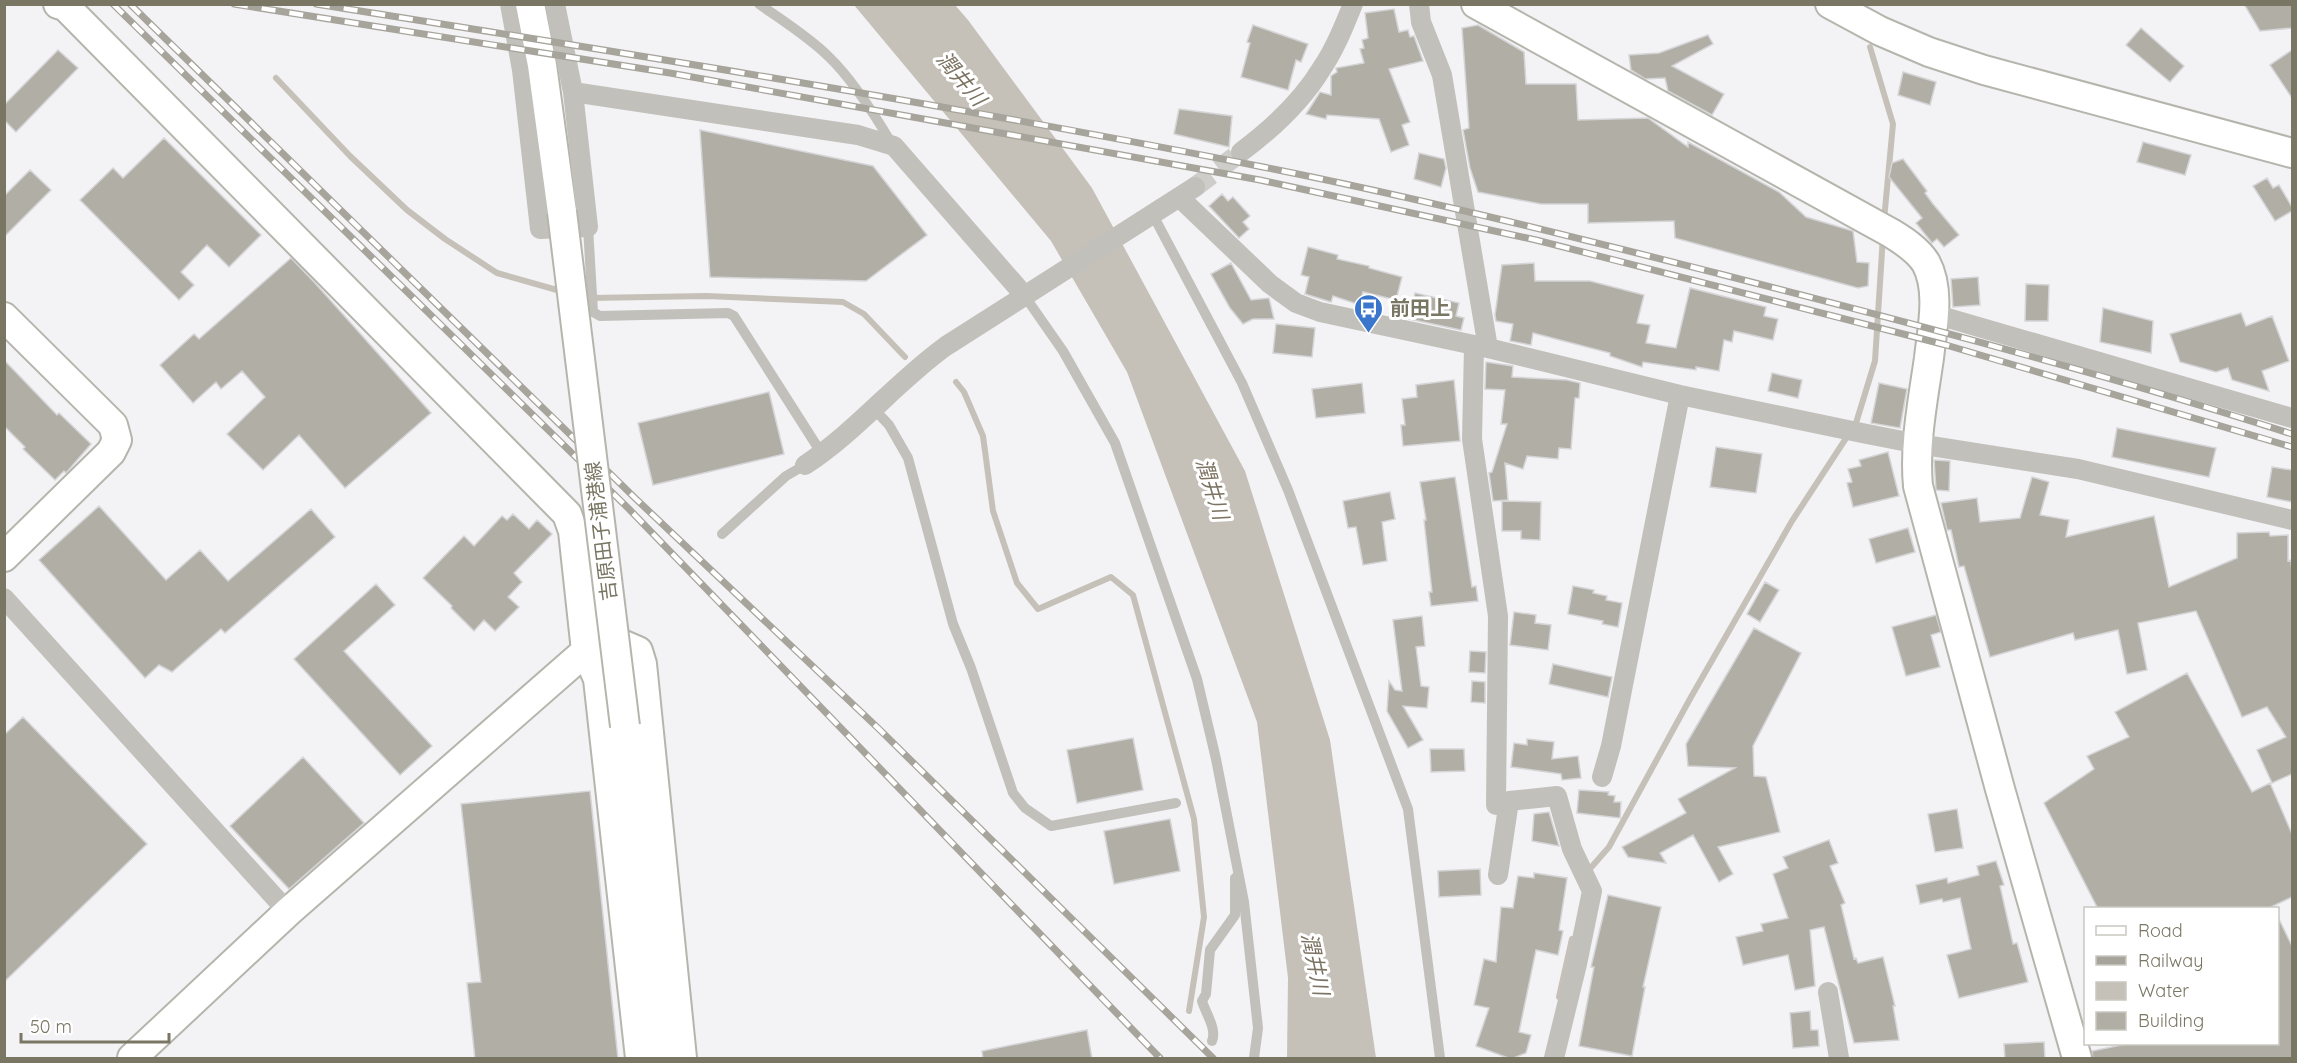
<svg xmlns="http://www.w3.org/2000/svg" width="2297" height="1063" font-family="Quicksand,'Noto Sans JP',sans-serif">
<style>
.water{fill:#c6c1b8}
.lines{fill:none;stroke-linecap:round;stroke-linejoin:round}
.stream{stroke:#c6c1b8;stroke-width:6}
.building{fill:#b0aea5;stroke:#d5d5d7;stroke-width:1.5}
.street-tunnel{stroke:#cfcdca;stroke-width:20;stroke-dasharray:20 10;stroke-linecap:butt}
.secondary-casing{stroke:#b6b5ad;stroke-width:32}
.lane{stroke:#c2c0bb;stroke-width:10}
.street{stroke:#c2c0bb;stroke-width:20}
.secondary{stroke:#fff;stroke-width:28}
.rail-casing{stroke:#a6a49b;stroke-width:7}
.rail{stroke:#fff;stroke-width:4.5;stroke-dasharray:14;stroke-linecap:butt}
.secondary-bridge-casing{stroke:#b6b5ad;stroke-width:32;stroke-linecap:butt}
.secondary-bridge{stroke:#fff;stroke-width:28}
.labels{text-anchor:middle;stroke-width:6;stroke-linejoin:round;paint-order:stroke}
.poi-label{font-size:20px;font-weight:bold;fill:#7a7664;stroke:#fff;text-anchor:start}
.street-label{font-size:20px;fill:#7a7664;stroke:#fff}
.water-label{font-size:21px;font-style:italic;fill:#7c7363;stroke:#fff}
</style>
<rect width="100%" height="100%" fill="#f3f2f5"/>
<path class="water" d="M854 5H955L968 20 1092 188 1245 471 1330 740 1376 1058H1287L1288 978 1257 722 1127 372 1051 241Z"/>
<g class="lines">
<path class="stream" d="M1870 47 1893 124 1884 220
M276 78 350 156 407 210 445 239 497 273 564 292
M591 298 707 296 843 302 864 314 905 357
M956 382 964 392 983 436 993 511 1017 583 1038 609 1111 577 1133 595 1194 819 1204 917 1189 1011
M1588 871 1609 847 1691 697 1792 521 1856 423 1875 361 1883 236
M1559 997 1572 939"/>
</g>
<path class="building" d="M2244 4H2292V28L2260 31Z
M1394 9 1399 32 1408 30 1410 37 1414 36 1423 61 1389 69 1410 122 1402 125 1409 145 1391 152 1379 119 1327 115 1326 119 1306 114 1320 92 1331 95V76L1337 72 1336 68 1364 63 1360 49 1364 48 1362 40 1368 38 1365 13Z
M1253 25 1308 44 1301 62 1296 60 1288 90 1241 77 1250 43 1247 42Z
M1478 25 1524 52 1526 84H1576L1578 120 1648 118 1688 147V142L1779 192 1806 217 1853 231 1857 262 1869 263 1868 286 1858 288 1675 238 1674 221 1588 223V204H1541L1478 192 1470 168 1463 130 1469 128 1462 28Z
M2141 28 2184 66 2170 82 2126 45Z
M1708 35 1713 44 1672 66 1724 94 1712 115 1668 91 1665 78 1645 79 1631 70 1629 55 1659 53Z
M58 50 78 68 16 132 4 120V105Z
M2292 50V98L2270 65Z
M1903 72 1936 82 1930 105 1898 95Z
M1179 109 1232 116 1229 147 1174 134Z
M700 130 873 166 927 235 866 281 710 277Z
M164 138 261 235 229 267 207 245 181 272 194 285 179 300 80 200 113 168 123 178Z
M2143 142 2191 155 2185 175 2137 162Z
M1419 153 1444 159 1446 168 1441 187 1414 179Z
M1903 159 1927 191 1925 193 1933 204 1959 235 1944 247 1937 239 1932 243 1916 223 1922 218 1889 177 1892 163Z
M30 170 51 190 4 237V196Z
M2267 178 2273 188 2279 185 2292 207V211L2275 221 2253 186Z
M1222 194 1228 201 1233 197 1250 216 1243 222 1249 229 1239 238 1209 206Z
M1308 247 1338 255 1337 259 1369 266V268L1402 277 1396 300 1363 292 1360 305 1333 296 1331 302 1305 294 1309 277 1301 275Z
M291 258 315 283 431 413 345 488 299 435 263 470 227 434 265 397 242 371 221 389 216 382 193 403 160 365 194 334 199 339Z
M1231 263 1251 300 1269 298 1274 319H1253L1243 324 1230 308 1211 274Z
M1534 263 1535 281H1590L1644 295 1637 323 1650 325 1646 343 1676 348 1690 288 1766 307 1764 316 1778 319 1773 340 1734 331 1732 342 1724 340 1719 371 1696 367V370L1643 362 1642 367 1610 356V353L1533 333 1531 345 1510 341 1513 324 1496 321 1495 315 1502 265Z
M1978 277 1980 305 1953 307 1951 279Z
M2026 284 2049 285 2048 321H2025Z
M1415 293 1459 303 1456 316 1464 318 1461 330 1409 319Z
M2103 308 2153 321 2151 353 2100 342Z
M2241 313 2246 326 2272 316 2289 361 2262 371 2269 391 2232 380 2228 368 2216 372 2180 362 2170 334Z
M1276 324 1315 328 1312 357 1273 353Z
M4 360 57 415 59 413 91 444 66 473 64 471 55 480 23 449 25 447 4 426Z
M1486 362 1513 366 1512 377 1567 380 1580 383 1579 398H1575L1571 449 1559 448 1558 459 1527 456 1523 469 1505 463 1508 500 1493 501 1489 473 1492 472 1507 424H1501L1505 390 1485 389Z
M1772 373 1802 380 1798 398 1768 391Z
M1454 380 1460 441 1403 446 1401 425H1405L1402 399 1417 397 1416 385Z
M1362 383 1365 413 1316 418 1312 389Z
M1879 383 1907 389 1900 428 1871 423Z
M769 392 784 454 653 485 638 423Z
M2117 428 2216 448 2209 477 2112 457Z
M1716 447 1762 454 1756 493 1710 487Z
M1888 452 1899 496 1853 507 1847 483 1852 482 1848 469 1861 466 1859 460Z
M1934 460 1950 461 1949 491 1936 490Z
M2272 467 2292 470V502L2267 497Z
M1455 477 1472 587 1476 586 1478 601 1431 606 1429 592H1432L1424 520H1426L1420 482Z
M2032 477 2049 482 2040 515 2069 520 2066 537 2154 516 2169 587 2237 558V533L2269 532 2270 536 2288 535V561L2291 560 2292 573V774L2272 783 2257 750 2286 737 2267 707 2242 717 2196 611 2138 623 2147 670 2127 674 2118 630 2075 640 2073 633 1990 657 1964 566 1959 567 1951 530H1947L1941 503 1977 498 1980 522 2020 518Z
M1390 492 1395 519 1382 522 1387 561 1363 565 1356 527 1348 528 1343 501Z
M1502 501 1541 502 1540 540 1521 539V531H1502Z
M99 506 166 580 200 550 228 581 311 509 335 537 225 633 221 629 172 672 159 665 145 678 39 560Z
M513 514 529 529 537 520 552 534 514 573 522 582 508 597 519 607 495 631 484 620 474 631 451 608 452 606 423 578 464 536 474 546 502 516 507 520Z
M1908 528 1915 552 1876 563 1869 539Z
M1765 582 1779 590 1760 622 1747 614Z
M376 584 395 605 344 651 432 746 400 775 294 659Z
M1573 586 1594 590 1593 593 1607 596 1606 600 1622 603 1618 627 1602 624 1603 621 1568 614Z
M1514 612 1536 615 1535 623 1551 625 1548 650 1510 645Z
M1936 615 1941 632 1931 635 1940 667 1906 676 1892 627Z
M1422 616 1425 646 1416 647 1421 686 1429 687 1427 708 1403 706 1423 740 1408 748 1387 711 1389 681 1395 690 1402 691 1393 620Z
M1754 628 1801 653 1753 746 1754 776 1766 777 1780 832 1718 847 1733 874 1719 882 1693 835 1660 853 1666 863 1628 857 1622 847 1686 813 1678 799 1735 768 1688 766 1686 744Z
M1470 651 1486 652 1485 673 1469 672Z
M1553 664 1612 677 1608 697 1549 684Z
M2187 673 2252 792 2270 783 2292 834V897L2267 909H2098L2044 803 2094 769 2087 756 2129 737 2115 712Z
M1472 681 1485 682V703L1471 702Z
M23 717 147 844 4 982V735Z
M1133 738 1143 790 1077 803 1067 750Z
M1527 739 1554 742 1552 759 1578 756 1581 778 1562 780 1561 774 1511 767 1514 743 1527 745Z
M1430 749H1464L1465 771 1431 772Z
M303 757 364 823 289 889 230 826Z
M1579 790 1609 792 1608 795 1615 796 1614 802H1621L1620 818 1577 813Z
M590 791 618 1059H475L467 983 481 982 461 804Z
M1957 809 1963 848 1935 852 1928 814Z
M1549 812 1559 846 1532 841 1534 814Z
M1170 819 1180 871 1114 884 1104 831Z
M1829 840 1838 863 1830 866 1845 903 1841 905 1854 959 1856 958 1858 963 1883 957 1895 1006H1893L1899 1040 1854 1043 1824 927 1810 930 1815 986 1795 990 1788 955 1743 965 1736 937 1763 931 1761 924 1788 918 1773 874 1788 868 1783 857Z
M1996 861 2004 885 2000 886 2013 944 2017 943 2028 982 1959 998 1947 955 1971 949 1960 898 1943 902 1942 899 1920 904 1916 885 1947 878 1948 883 1979 875 1977 866Z
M1480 869 1481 895 1439 897 1438 871Z
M1534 873 1567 878 1559 930 1563 931 1558 955 1536 950 1519 1032 1531 1035 1526 1053 1511 1059 1476 1046 1489 1008 1474 1005 1484 959 1496 962 1501 907 1513 908 1518 876 1534 878Z
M1608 895 1661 907 1643 987H1645L1632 1056 1579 1046 1594 967H1591Z
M2277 915 2292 946V1059H2093L2092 1051 2126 1044H2277Z
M1810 1011 1811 1030H1818L1819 1046 1793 1048 1790 1013Z
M1087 1030 1092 1059H983L982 1051Z
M2044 1042 2045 1059H2005L2004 1044Z"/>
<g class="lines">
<path class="street-tunnel" d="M1195 187 1241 152"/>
<defs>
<path id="secondary" d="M58 4 65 6 567 514 573 531 586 651 598 679 640 1058
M530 4 542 65 562 212
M1476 4 1891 233C1904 241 1918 250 1926 263 1941 291 1932 329 1929 358 1923 400 1914 444 1918 486L2000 789 2077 1058
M1830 4 1880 31 1929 52 1984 70 2292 153
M4 317 113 425 117 440 111 452 4 557
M625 726 662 1058
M132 1058 288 912 586 651 624 645 638 651 642 664 682 1058"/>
</defs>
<use href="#secondary" class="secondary-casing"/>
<path class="lane" d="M759 4C783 21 809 37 829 57 851 78 876 117 892 144
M1153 215 1242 383 1288 490 1408 809 1440 1058
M588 227 593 312 600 316 728 313 734 316 822 454
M1024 295 1063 351 1115 443 1197 679 1216 759 1244 902 1258 1028 1254 1058
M874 409 889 425 908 458 953 624 971 668 1013 793 1025 808 1051 826 1176 803
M722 534 786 476 805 465
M1212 1041C1217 1029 1206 1014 1202 1001L1206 994 1210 950 1235 915V878"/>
<path class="street" d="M510 4 522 70 540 229 588 227 573 92 555 4
M1419 4 1421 22 1442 75 1488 348
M573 92 858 135 894 146 1024 295
M1241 152C1272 129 1302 101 1322 68 1335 49 1344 26 1353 4
M1180 198 1270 284 1296 303 1320 312 1488 348 1680 395 1862 433 1918 444 2078 469 2292 520
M1934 314 2292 418
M1474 347 1472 439 1498 616 1496 805 1509 801 1498 875
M805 465C857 431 896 382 946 346L1195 187
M4 598 288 912
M1602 777 1611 746 1680 395
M1509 801 1557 796 1572 849 1592 891 1577 964 1554 1058
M1828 992 1839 1058"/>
<use href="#secondary" class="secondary"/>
<defs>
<path id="rail" d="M113 4 629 509 1160 1058
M130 4 636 499 879 729 1213 1058
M234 4 670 73 1260 180 1536 240 1946 345 2292 447
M316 4C631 54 946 104 1258 166 1415 197 1570 236 1724 275 1915 324 2105 374 2292 434"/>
</defs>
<use href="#rail" class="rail-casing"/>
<use href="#rail" class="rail"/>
<defs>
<path id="secondary-bridge" d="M562 212 625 726"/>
</defs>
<use href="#secondary-bridge" class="secondary-bridge-casing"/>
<use href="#secondary-bridge" class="secondary-bridge"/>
</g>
<defs>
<symbol id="bus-pin" viewBox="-11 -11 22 30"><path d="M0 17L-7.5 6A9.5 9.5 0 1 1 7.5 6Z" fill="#3b76cd" stroke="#fff"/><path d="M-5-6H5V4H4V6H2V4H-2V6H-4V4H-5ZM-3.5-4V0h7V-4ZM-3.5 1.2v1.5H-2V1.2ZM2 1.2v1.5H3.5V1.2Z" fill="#fff"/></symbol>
</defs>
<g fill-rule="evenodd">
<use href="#bus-pin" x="1352" y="292" width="33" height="45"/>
</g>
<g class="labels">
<g class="poi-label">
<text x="1390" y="315">前田上</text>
</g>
<g class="street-label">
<text transform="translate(601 531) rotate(-97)" y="7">吉原田子浦港線</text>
</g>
<g class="water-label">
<text transform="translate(961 79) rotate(50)" y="7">潤井川</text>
<text transform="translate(1212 489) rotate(73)" y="7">潤井川</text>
<text transform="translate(1315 964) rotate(78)" y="7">潤井川</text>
</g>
</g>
<rect width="2297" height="1063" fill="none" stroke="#7a7664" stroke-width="12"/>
<rect x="2084" y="907" width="195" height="138" fill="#ffffff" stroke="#cac8c1" stroke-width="1.5"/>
<rect x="2096" y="926" width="30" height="9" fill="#ffffff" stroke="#cac8c1" stroke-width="1.5"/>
<text x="2138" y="937" font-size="18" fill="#7a7664">Road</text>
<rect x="2096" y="956" width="30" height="9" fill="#a6a49b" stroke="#cac8c1" stroke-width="1.5"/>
<text x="2138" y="967" font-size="18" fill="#7a7664">Railway</text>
<rect x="2096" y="982" width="30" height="18" fill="#c6c1b8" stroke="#cac8c1" stroke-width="1.5"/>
<text x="2138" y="997" font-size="18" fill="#7a7664">Water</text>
<rect x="2096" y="1012" width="30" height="18" fill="#b0aea5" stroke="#cac8c1" stroke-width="1.5"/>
<text x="2138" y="1027" font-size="18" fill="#7a7664">Building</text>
<path d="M21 1033v9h148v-9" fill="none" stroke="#7a7664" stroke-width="3"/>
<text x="30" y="1033" font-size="18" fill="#7a7664" stroke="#ffffff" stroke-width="4.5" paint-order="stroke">50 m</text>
</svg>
